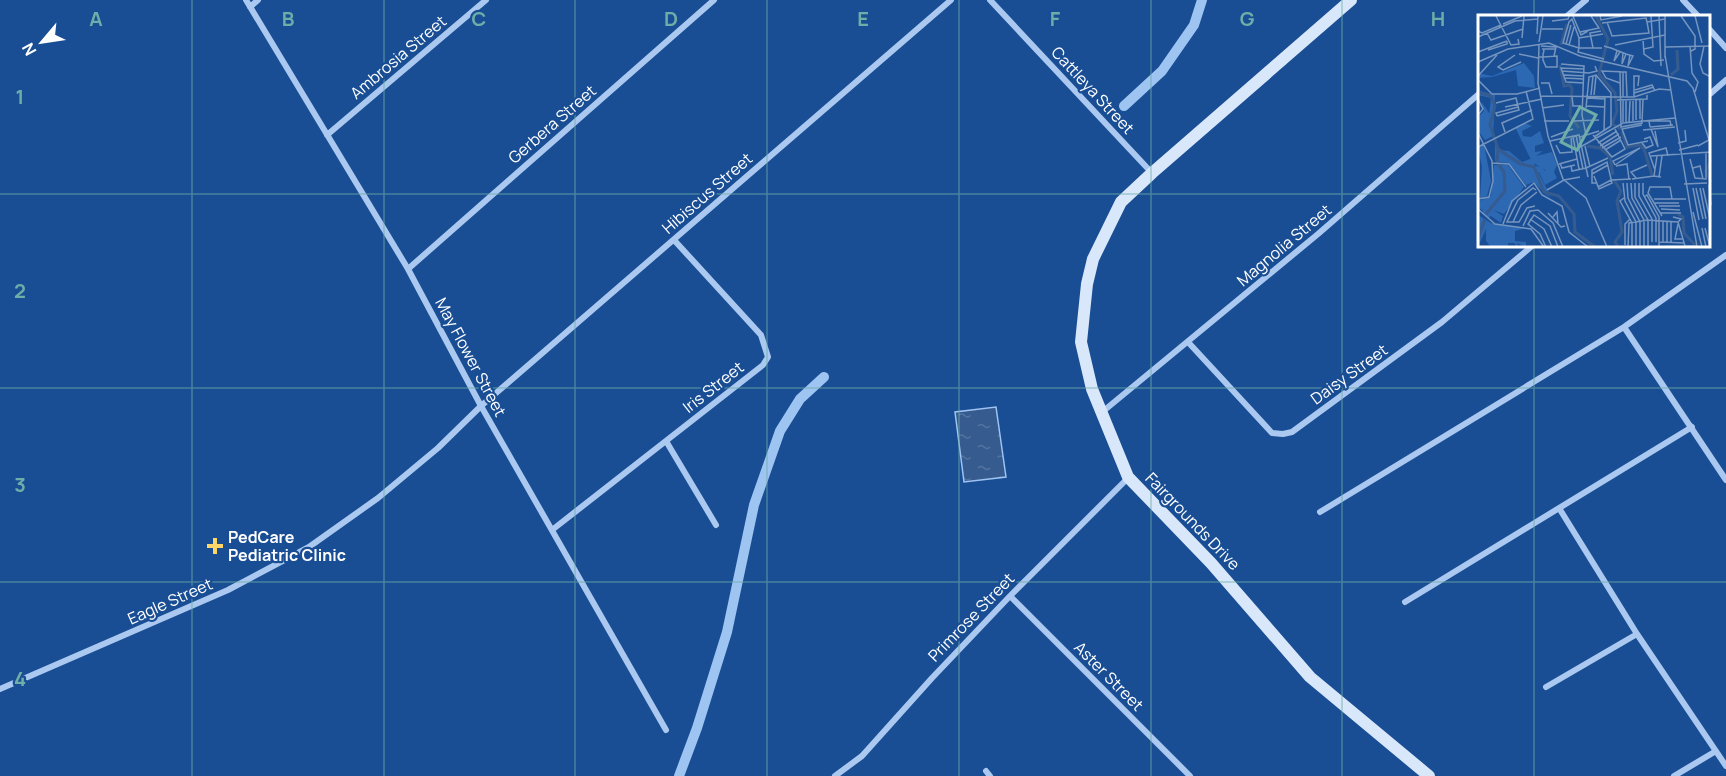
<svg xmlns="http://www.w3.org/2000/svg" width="1726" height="776" font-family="Manrope,sans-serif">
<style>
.water{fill:url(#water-ripples);stroke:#9ec4f2;stroke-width:1.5}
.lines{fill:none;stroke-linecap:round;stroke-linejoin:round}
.stream{stroke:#9ec4f2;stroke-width:10}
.street{stroke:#abc9f0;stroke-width:6}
.secondary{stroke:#d9e7fb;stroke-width:12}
.grid{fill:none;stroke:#6fada8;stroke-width:1.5;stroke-opacity:0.55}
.poi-dot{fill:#ffd56a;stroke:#194e95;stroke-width:2}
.labels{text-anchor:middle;stroke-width:4.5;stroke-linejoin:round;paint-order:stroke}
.street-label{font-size:16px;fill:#fff;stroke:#194e95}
.poi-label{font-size:16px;font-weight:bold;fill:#fff;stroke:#194e95;text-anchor:start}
.inset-river{fill:none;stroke:#365c8f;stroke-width:3}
.inset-road{fill:none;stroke:#7595bf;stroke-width:1.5}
.view{fill:#6fada8;fill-opacity:0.15;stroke:#6fada8;stroke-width:3}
.inset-edge{fill:none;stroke:#fff;stroke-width:3}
.grid-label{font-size:20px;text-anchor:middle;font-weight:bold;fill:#6fada8;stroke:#194e95;stroke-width:4.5;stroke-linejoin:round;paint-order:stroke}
</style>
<defs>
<pattern id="water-ripples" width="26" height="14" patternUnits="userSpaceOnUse" patternTransform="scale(1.5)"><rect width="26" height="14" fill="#365c8f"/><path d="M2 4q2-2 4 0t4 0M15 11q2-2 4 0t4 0" fill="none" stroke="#5474a0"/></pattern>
</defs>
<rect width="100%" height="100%" fill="#194e95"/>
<path class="water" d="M996 407 1006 477 964 482 955 412Z"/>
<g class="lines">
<path class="stream" d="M1124 106 1162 71 1194 25 1202 0
M679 776 697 728 727 632 754 505 780 431 800 399 824 377"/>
<path class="street" d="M246 0 408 269 481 406 666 730
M990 0 1152 173
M1683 0 1698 16
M250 7 258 0
M1567 16 1586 0
M1710 30 1726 48
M1710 94 1726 80
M327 135 486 0
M408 269 714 0
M1624 327 1726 480
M1188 342 1272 433 1283 434 1292 432 1442 322 1532 246
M1101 413 1318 234 1480 93
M666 441 716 525
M1559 508 1637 634 1726 766
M1320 512 1624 327 1726 255
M552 530 763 365 768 357 761 335 674 240
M1010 596 1190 776
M1405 602 1692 427
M1546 687 1637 634
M0 689 228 590 309 547 378 498 438 448 481 406 951 0
M986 771 990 776
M835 776 862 756 932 678 1010 596 1128 478
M1674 776 1716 751"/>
<path class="secondary" d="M1351 0 1152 173 1121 202 1093 259 1087 284 1081 342 1092 389 1128 477 1211 563 1310 677 1429 776"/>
</g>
<path class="grid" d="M192 0V776M384 0V776M575 0V776M767 0V776M959 0V776M1151 0V776M1342 0V776M1534 0V16M0 194H1480M1710 194H1726M1534 246V776M0 388H1726M0 582H1726"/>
<path class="poi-dot" d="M212 537h6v6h6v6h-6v6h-6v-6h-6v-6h6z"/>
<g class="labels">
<g class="street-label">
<text transform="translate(398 57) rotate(-40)" y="6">Ambrosia Street</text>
<text transform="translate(1093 90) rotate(47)" y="6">Cattleya Street</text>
<text transform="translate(552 124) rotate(-41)" y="6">Gerbera Street</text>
<text transform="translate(707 193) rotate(-41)" y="6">Hibiscus Street</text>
<text transform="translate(1284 245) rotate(-40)" y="6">Magnolia Street</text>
<text transform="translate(471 357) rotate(62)" y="6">May Flower Street</text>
<text transform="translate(1349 374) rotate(-36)" y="6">Daisy Street</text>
<text transform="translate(713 387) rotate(-38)" y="6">Iris Street</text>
<text transform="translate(1193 521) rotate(46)" y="6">Fairgrounds Drive</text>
<text transform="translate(170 601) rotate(-24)" y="6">Eagle Street</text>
<text transform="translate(971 617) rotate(-46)" y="6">Primrose Street</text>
<text transform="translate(1109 676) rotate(45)" y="6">Aster Street</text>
</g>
<g class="poi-label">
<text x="228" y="543">PedCare<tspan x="228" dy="18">Pediatric Clinic</tspan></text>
</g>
</g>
<g transform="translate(1478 15)">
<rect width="232" height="232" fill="#194e95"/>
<path d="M3 86 11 98 15 121 7 125 0 116V102L6 96ZM46 108 54 111 44 116 45 121 53 122 62 116 66 128 57 131V137L65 136 58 141 74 137 79 150 76 157 79 163 67 170 60 155 65 158 67 155 54 147 37 112ZM6 129 13 166 9 181 2 183 4 152 0 133ZM21 137 41 150H49L72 184 56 167 48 170 31 148 20 147ZM16 150H30L46 172 26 199 15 195 25 201 23 208 1 193V186L13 181Z" fill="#2d68b3"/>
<path d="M46 48 56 61 57 73 40 71 38 55 14 62 0 63V58L14 61ZM0 66 2 76 17 80 15 121 11 101 13 83 0 80ZM17 123 22 135 31 136 44 147 55 143 57 151 65 152 67 158 60 157 73 182 63 174 49 150H41L22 138 20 147 17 146ZM22 150 27 157 29 177 11 203 4 198 6 195 25 176 24 157 16 151ZM0 200 13 208 48 213 37 216V226L48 227V232L39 228 40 232 36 228H30V232H13L8 226V214L0 232Z" fill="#2d68b3"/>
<path class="inset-river" d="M118 1 130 24 121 59 137 78 139 96 134 109 143 114M83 30 89 9M82 50 86 71 92 70 94 74 92 101 101 113M193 60 200 54 199 35M0 77 13 81 17 91 12 110 20 134 43 149 56 152 66 177 81 181 96 199 97 217 117 232M144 117 149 132 162 130 166 134 174 160M109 131 122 133 132 142 135 160M233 145 228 156 233 167M136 165 143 176 139 186 144 217 137 227 140 232M8 199 27 176 26 157 19 147 20 134M200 199 205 202 206 218 217 230M0 224 7 204"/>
<path class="inset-road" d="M18 1 33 30 41 29 40 24M95 1 103 20 110 16M122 1 123 5 144 1M181 1 183 51M203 1 217 21V34L213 36M217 1 224 28M74 6 90 4 91 1M129 7 134 21 171 18 169 7M169 7 187 4M124 8 168 3 169 7M25 9 44 1M64 14H85M0 16 4 18 23 10M102 17 121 13 113 1M9 18 13 25 45 14M59 19 60 1M0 22 37 6 60 4M44 23 46 1M101 23 125 19M165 24 166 39 176 46 186 45M61 27 65 1M61 29 60 68 70 121 85 164 108 183 129 232M88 29 93 10M91 30 96 12M137 30 187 20M63 31 78 32 76 41M126 31 129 32 133 33 148 39 155 41 150 51 152 40M212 31 214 58 220 67 217 77M226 31 222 49 225 58 233 62M187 32 233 31M115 33 112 18 123 16M124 33H101L85 28 91 7 94 4 101 23V33L100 37 126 44M166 34 175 32 173 1M10 35 29 29V26M139 36 136 46 142 37M0 37 29 26M145 38 144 49 148 39M41 39 60 43M37 40 20 52 25 55 43 47M187 40 219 232M60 42H65L79 41V52H68L65 45V39L66 36 65 34H78M187 43V1M0 47 30 34 71 28 102 41 209 66 215 73 231 125 220 131M83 49 106 51 104 100 108 120M106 54 83 53 88 67 106 68M84 56 111 58 119 56 117 51M142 56 143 112 164 108 165 84M145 57V82M86 60 106 61M0 61 19 40M87 63 106 64M0 65 14 79H39L62 73M63 68H71L74 79M142 68 128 63 124 56 148 57 149 82M157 75 174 70 177 76M156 78 176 72M113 80 115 61M116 80 118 61M63 81 156 82 181 74 193 75M94 81 95 91H103M156 82V61H161L160 71M109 83 127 84M0 84 5 94 0 100M139 85 169 84V80M18 88 38 83 41 95 19 101M108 91 127 92M27 92 64 84M64 93 86 90M108 93 111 62 118 60 133 78V111M19 101 18 98 40 92M162 104V85M158 105V85M66 106H91M96 106 121 105M155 106V86M145 107V85M148 107V85M151 107 152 86M164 110 144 114 150 130 170 126M172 112 171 106H192L193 110M172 112 195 110M173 114 180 132 177 116M165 115 197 112M126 116 127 81M27 117 24 108 54 95M0 118 14 146 15 166 11 182 0 184M98 120 105 154M115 120 134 142 147 134 137 114M98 121 95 122 101 154M73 122 95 114M102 122 121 116M116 122 133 111M72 126 101 120 110 162M120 128 139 116M164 128 168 133 175 130 172 122 166 124M200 128 208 126 207 115M78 130 82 138 94 137 93 121M107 131 112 152M122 131 141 119M0 132 55 104 48 76M124 133 143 122M97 135 145 108 197 103M127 135 143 125M201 135 220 130M173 141 233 137M179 141 176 161 183 162M212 144 217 163 228 164V137M0 145V184M14 148 31 149 48 172M82 148 84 153 97 150M81 149 99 144M137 150 135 146 162 133M137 150 162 133M93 151 94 156 108 153 130 143M138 151 149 149 151 164M215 153 222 151 225 164M177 155 171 138 188 133 190 141M114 159 130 150M116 161 121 174 134 168 129 147 114 155V168H118M181 162 184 141M158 163 153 157 169 150M154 164 176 161M145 168 147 186 158 207V232M149 168 150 183 162 207V232M153 168 154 183 166 205V232M157 168V182L170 205V232M161 168V181L174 204V227M165 168V179L178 203V227M206 169 229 168M231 170 233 190M120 172 133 165 153 164M215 173 221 205M218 173 225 204M222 173 228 204M225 173 232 204M69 175 86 165 102 162M166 182 169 180 181 202V232M146 183 142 186 154 208V232M176 184H208M177 188H201M57 191 49 193 41 207H29L40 185 55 173 58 175M181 191H202M0 194 17 209 53 214 66 232M183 194 202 195M215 197 224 232M70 198 83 212 87 211M183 198H203M184 201 170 178 172 172H192L194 184M75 202 79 197 80 209M195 202 203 204 200 207 207 231M52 204 66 214 74 232M185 206V227M189 206V228M193 206V228M35 207 43 190 59 177M25 209 34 186 56 168 64 180 84 191 91 217 110 232M200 209 197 224H205M45 211 52 196 60 195 75 208 85 232M224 213 228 232M227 213 232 232M181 227 206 228M147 230V209L152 204M68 232 62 219 50 209 56 200 72 211 80 232M150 232 151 208 170 205 200 207M170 232 219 231"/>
<path class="view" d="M102 92 118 100 99 135 83 127Z"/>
<rect width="232" height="232" class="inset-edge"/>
</g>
<g class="grid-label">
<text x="96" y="26">A</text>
<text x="288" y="26">B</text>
<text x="479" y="26">C</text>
<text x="671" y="26">D</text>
<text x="863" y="26">E</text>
<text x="1055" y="26">F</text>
<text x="1247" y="26">G</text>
<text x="1438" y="26">H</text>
<text x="20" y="104">1</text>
<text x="20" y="298">2</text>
<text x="20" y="492">3</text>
<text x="20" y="686">4</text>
</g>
<g transform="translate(42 42) rotate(241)" stroke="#194e95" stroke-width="4.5" paint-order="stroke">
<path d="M0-4.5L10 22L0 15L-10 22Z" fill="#ffffff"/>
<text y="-9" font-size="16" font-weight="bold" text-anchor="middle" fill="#ffffff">N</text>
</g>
</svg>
